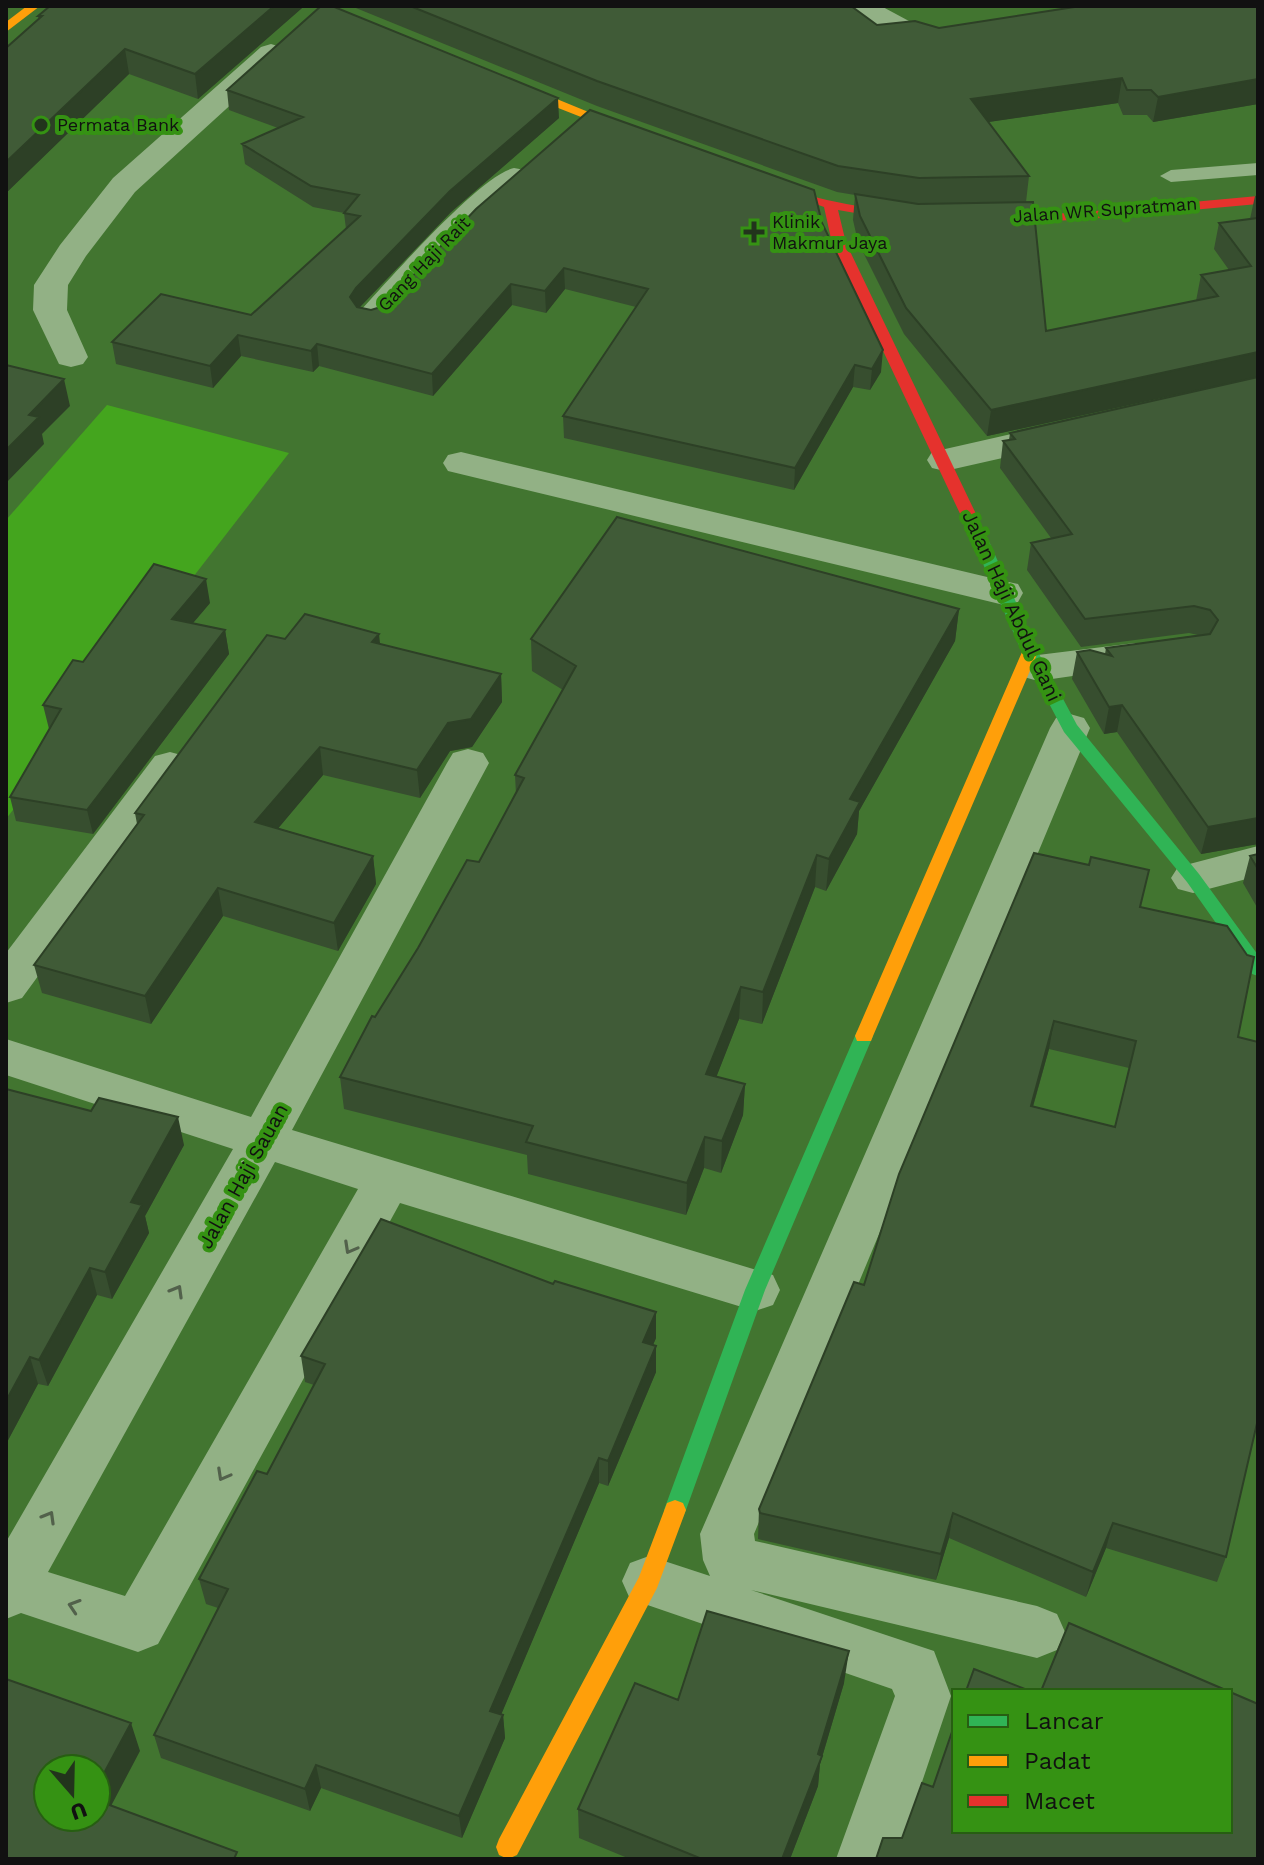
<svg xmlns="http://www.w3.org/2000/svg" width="1264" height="1865" font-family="'Work Sans',sans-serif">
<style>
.green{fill:#44a51e}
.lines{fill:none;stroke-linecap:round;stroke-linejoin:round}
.lane{fill:#92b185;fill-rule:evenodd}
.street{fill:#92b185;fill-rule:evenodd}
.fast{fill:#30b455;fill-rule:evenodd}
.slow{fill:#ff9f0a;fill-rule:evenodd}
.jam{fill:#e5322d;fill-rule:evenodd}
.wall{fill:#374e2f;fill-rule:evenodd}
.shaded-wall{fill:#2d4026}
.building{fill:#405b37;stroke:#2d4026;stroke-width:2;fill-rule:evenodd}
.oneway{stroke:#52614b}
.poi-dot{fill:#22341c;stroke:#359213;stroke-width:3}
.labels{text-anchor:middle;stroke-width:8;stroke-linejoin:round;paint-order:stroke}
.far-poi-label{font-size:18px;fill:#111;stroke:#359213;text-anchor:start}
.far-street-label{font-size:18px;fill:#111;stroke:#359213}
.street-label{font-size:20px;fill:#111;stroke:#359213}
</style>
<rect width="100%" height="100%" fill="#427530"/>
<path class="green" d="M107 405 289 453 6 819V520Z"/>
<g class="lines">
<path class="lane" d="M1258 163V175L1171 182 1160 176 1171 170Z"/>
<path class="street" d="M850 6H881L922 28 956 33 960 39 956 45C921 54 870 36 850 6Z
M271 44 281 47 286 53 281 59 135 192 86 256 68 285 67 310 88 357 83 364 71 367 59 364 33 310 34 285 60 245 113 178 261 47Z
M514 168 525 170 530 177 525 184 475 228 384 325 372 328 360 325 355 318 360 311C389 280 479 176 514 168Z
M1060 423 1073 426 1078 434 1073 442 945 471 932 468 927 460 932 452Z
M461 452 1004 581 1018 584 1023 593 1018 602 1004 605 448 471 443 463 448 455Z
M1135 643 1149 647 1155 656 1149 665 1038 681 1024 677 1018 668 1024 659 1038 655Z
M1070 714 1084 718 1090 728 754 1534 755 1541 1037 1606 1057 1614 1065 1632 1057 1650 1037 1658 751 1590 934 1651 951 1696 896 1859H836L895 1696 892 1689 630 1599 622 1581 630 1563 649 1556 710 1576 703 1560 700 1534 1050 728 1056 718Z
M468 749 483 753 489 763 292 1130 773 1275 780 1290 773 1305 755 1311 400 1203 158 1644 138 1652 21 1613 6 1619V1542L233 1149 6 1075V1039L251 1117 447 763 453 753ZM275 1162 358 1189 125 1596 48 1572Z
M170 752 185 756 191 766 185 776 22 998 6 1003V953L155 756Z
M1258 846V876L1193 893 1178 889 1171 878 1178 867Z"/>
<path class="fast" d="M980 534 988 539 1038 652 1077 725 1199 874 1258 955V976L1252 974 1187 882 1064 732 1022 652 972 539Z
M864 1029 871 1031 873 1036 765 1290 686 1510 683 1517 675 1520 667 1517 664 1510 745 1290 855 1036 857 1031Z"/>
<path class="slow" d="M27 6H40L6 32V22Z
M500 79H508L647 136 637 139 500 85Z
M1030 647 1038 652 873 1036 871 1041H857L855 1036 1022 652Z
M675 1500 683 1503 686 1510 657 1588 517 1855 508 1859 499 1855 496 1847 499 1839 639 1577 667 1503Z"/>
<path class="jam" d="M759 174C782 181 804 195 827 200 968 232 1116 208 1258 196V204C1118 216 978 236 838 210L846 243 988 539 980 544 972 539 832 243 824 207 754 181V175Z"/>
</g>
<path class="wall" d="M50 6H303L302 8 198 99 129 74 6 193V48L38 19V16Z
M351 6H851L877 25 939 28 1258 6V104L1153 122 1147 115H1123L1118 103 988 122 1029 176 1026 202 1046 331 1196 301 1201 275 1229 270 1214 249 1219 223 1250 219 1255 196 1258 195V844L1201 854 1117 732 1104 734 1072 679 1077 652 1105 654 1106 648 1198 635 1189 633 1081 647 1027 570 1031 543 1051 538 1000 468 1003 441 1009 440 1010 433 1229 383 987 436 904 334 858 242 853 220 855 195 837 192 597 106Z
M227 90 559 118 451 212 360 307 371 310 384 306 476 209 822 223 881 372 870 390 853 387 794 490 564 438 563 416 636 307 565 289 546 313 512 305 433 396 319 366 313 372 241 356 213 388 116 364 112 342 251 315 346 229 344 213 313 207 245 164 242 144 278 128 229 110Z
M210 603 193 623 225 630 229 654 93 834 16 821 10 797 49 729 43 705 83 662Z
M959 609 955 641 859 811 857 834 826 891 815 887 762 1024 739 1019 716 1077 745 1084 743 1115 721 1173 704 1168 686 1215 528 1174 527 1155 344 1109 340 1077 375 1017 418 948 479 862 516 794 515 775 563 690 532 671 531 639Z
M285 639 380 644 501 674 502 702 472 747 450 751 420 798 323 775 278 828 373 856 376 884 338 951 223 916 151 1024 42 993 34 965 137 824 135 813Z
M1258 854V909L1243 883 1250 856Z
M1141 908 1238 1037 1226 1557 1217 1582 1106 1548 1086 1597 949 1538 936 1580 758 1539 759 1509 864 1285 899 1174ZM1049 1049 1129 1068 1115 1127 1033 1107Z
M6 1089 184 1145 145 1216 149 1233 112 1299 97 1295 48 1386 38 1384 6 1444Z
M656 1338 653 1345 656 1372 608 1486 599 1483 501 1714 503 1715 505 1738 462 1838 321 1788 310 1811 161 1758 154 1735 218 1608 206 1604 199 1579 267 1474 314 1385 305 1382 301 1356Z
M844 1683 820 1764 818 1786 790 1859H630L579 1838 578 1809 678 1700Z"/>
<path class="shaded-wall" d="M274 6H303L302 8 198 99 195 74Z
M125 49 129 74 6 193V162Z
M1122 78 1118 103 968 125 971 99Z
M1258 79V104L1153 122 1158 97Z
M558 98 559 118 451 212 358 309 350 297 356 288 450 191Z
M564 268 565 289 546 313 545 291Z
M511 284 512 305 433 396 432 374Z
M238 335 241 356 213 388 210 366Z
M317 344 319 366 313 372 311 351Z
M883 350 881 372 870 390 872 369Z
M1258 352V377L987 436 991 410Z
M855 365 853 387 794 490 795 468Z
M64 379 70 406 42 434 44 444 6 483V450L29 415Z
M206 579 210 603 176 643 172 619Z
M959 609 955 641 859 811 857 834 826 891 829 859 850 799Z
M225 630 229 654 93 834 87 810Z
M379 634 382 662 372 642Z
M501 674 502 702 472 747 450 751 420 798 417 770 448 723Z
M1122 705 1117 732 1104 734 1109 707Z
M320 747 323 775 260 850 255 822Z
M1258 818V844L1201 854 1208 827Z
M817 855 815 887 762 1024 763 992Z
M373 856 376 884 338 951 334 923Z
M218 888 223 916 151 1024 145 996Z
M741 987 739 1019 705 1106 706 1074Z
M1054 1021 1049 1049 1025 1134 1031 1106Z
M745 1084 743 1115 721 1173 722 1141Z
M178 1117 184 1145 145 1216 149 1233 112 1299 105 1272 131 1202Z
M705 1137 704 1168 686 1215 687 1183Z
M90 1268 97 1295 48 1386 39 1360Z
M656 1312V1338L643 1368V1342Z
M656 1346V1372L608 1486V1461Z
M30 1357 38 1384 6 1444V1401Z
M599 1458V1483L493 1734 490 1711Z
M953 1513 949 1538 936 1580 941 1554Z
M1113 1523 1106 1548 1086 1597 1093 1572Z
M849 1651 844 1683 820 1764 818 1786 790 1859H782L818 1754Z
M503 1715 505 1738 462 1838 459 1816Z
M131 1723 140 1751 101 1825 96 1813V1788Z
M316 1765 321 1788 310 1811 305 1789Z"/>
<path class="building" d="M50 6H274L195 74 125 49 6 162V48L42 16H38Z
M321 6H332L558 98 450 191 356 288 350 297 357 307 371 310 384 306 476 209 590 110 814 190 822 223 883 350 872 369 855 365 795 468 563 416 648 289 564 268 545 291 511 284 432 374 317 344 311 351 238 335 210 366 112 342 161 294 251 315 360 216 344 213 359 195 311 186 242 144 303 117 227 90Z
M410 6H851L877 25 915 21 939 28 1081 6H1258V79L1158 97 1151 90H1127L1122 78 971 99 1029 176 919 178 838 166 597 81Z
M855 194 918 204 1033 202 1046 331 1218 296 1201 275 1251 266 1219 223 1258 218V352L991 410 906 308 860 216Z
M6 365 64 379 29 415 39 417 6 450Z
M1258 377V818L1208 827 1122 705 1109 707 1077 652 1090 650 1112 656 1106 648 1210 634 1218 620 1210 610 1194 606 1085 619 1031 543 1072 534 1003 441 1015 439 1010 433Z
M617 517 959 609 850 799 860 802 829 859 817 855 763 992 741 987 706 1074 745 1084 722 1141 705 1137 687 1183 526 1142 533 1126 340 1077 372 1016 375 1017 418 948 467 860 479 862 524 778 515 775 576 666 531 639Z
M154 564 206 579 172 619 225 630 87 810 10 797 61 709 43 705 73 660 83 662Z
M305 614 379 634 372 642 501 674 471 719 448 723 417 770 320 747 255 822 373 856 334 923 218 888 145 996 34 965 144 815 135 813 267 635 285 639Z
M1034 853 1089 865 1091 857 1149 870 1140 907 1227 926 1247 955 1254 957 1238 1037 1258 1042V1419L1226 1557 1113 1523 1093 1572 953 1513 941 1554 760 1513 759 1509 854 1282 864 1285 899 1174ZM1054 1021 1136 1041 1115 1127 1031 1106Z
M1258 854V869L1250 856Z
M6 1089 91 1111 99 1098 178 1117 131 1202 142 1205 105 1272 90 1268 39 1360 30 1357 6 1401Z
M381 1219 553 1284 555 1281 656 1312 643 1342 656 1346 608 1461 599 1458 490 1711 503 1715 459 1816 316 1765 305 1789 154 1735 228 1589 199 1579 257 1471 267 1474 325 1364 301 1356Z
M707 1611 849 1651 818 1754 822 1756 782 1859H702L578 1809 635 1683 678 1700Z
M1069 1623 1228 1691H1041Z
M974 1669 1030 1691H966Z
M6 1679 131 1723 96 1788V1769H48V1817H96V1800L237 1852 234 1859H6Z
M1230 1692 1258 1704V1859H876L883 1838H902L922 1783 933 1787 954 1726V1831H1230Z"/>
<defs><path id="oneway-chevron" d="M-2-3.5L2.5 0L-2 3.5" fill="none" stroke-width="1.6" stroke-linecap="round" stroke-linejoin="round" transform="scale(2)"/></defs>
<g class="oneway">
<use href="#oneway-chevron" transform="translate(350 1248) rotate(119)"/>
<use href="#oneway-chevron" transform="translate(177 1291) rotate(-60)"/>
<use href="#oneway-chevron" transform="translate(223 1475) rotate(119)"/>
<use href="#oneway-chevron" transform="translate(49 1517) rotate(-60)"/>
<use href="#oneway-chevron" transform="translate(74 1606) rotate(-162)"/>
</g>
<g class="poi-dot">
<circle cx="41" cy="125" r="8"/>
<path d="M750 220h8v8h8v8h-8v8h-8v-8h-8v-8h8z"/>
</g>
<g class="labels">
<g class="far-poi-label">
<text x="57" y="131">Permata Bank</text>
<text x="772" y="228">Klinik<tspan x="772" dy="21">Makmur Jaya</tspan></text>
</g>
<g class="far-street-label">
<text transform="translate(1105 210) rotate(-4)" y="6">Jalan WR Supratman</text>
<text transform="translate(424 264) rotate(-46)" y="6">Gang Haji Rait</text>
</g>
<g class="street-label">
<text transform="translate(1012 606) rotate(65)" y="7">Jalan Haji Abdul Gani</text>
<text transform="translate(243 1176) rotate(-61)" y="7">Jalan Haji Sauan</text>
</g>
</g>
<rect width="1264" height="1865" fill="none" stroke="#111111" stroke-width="16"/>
<rect x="952" y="1689" width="280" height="144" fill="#359213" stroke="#275e12" stroke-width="2"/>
<rect x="968" y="1715" width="40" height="12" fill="#30b455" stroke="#275e12" stroke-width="2"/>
<text x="1024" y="1729" font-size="24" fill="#111111">Lancar</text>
<rect x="968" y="1755" width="40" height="12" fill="#ff9f0a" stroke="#275e12" stroke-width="2"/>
<text x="1024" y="1769" font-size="24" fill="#111111">Padat</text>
<rect x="968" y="1795" width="40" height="12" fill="#e5322d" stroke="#275e12" stroke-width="2"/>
<text x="1024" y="1809" font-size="24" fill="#111111">Macet</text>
<g transform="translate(72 1793) rotate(160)"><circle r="38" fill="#359213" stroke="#275e12" stroke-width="2"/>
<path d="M0-6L14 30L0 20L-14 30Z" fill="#22341c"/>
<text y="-12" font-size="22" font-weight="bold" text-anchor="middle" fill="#111111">U</text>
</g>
</svg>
